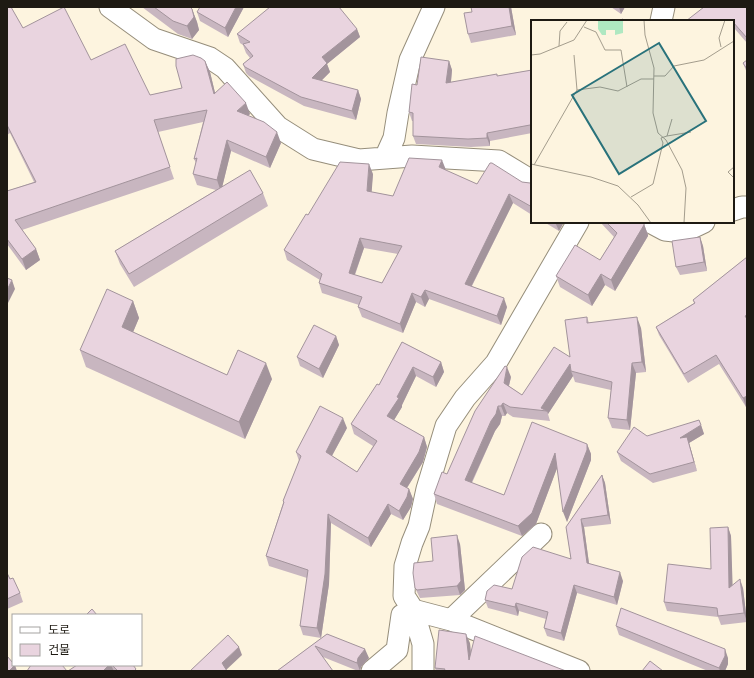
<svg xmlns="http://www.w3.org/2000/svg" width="754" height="678" font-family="Commissioner,'Noto Sans KR',sans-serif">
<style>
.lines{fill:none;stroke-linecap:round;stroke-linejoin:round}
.minor-casing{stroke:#968e7b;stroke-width:23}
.minor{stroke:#fff;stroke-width:21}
.wall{fill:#c8b6c0;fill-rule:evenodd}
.shaded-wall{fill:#a3949c}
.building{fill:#e9d4df;stroke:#a3949c;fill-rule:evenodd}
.inset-road{fill:none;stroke:#a49d8d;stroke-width:1}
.view{fill:#29727b;fill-opacity:0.15;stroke:#29727b;stroke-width:2}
.inset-edge{fill:none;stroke:#1e1a13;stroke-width:2}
</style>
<rect width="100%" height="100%" fill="#fdf4df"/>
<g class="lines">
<defs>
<path id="minor" d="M110 7 154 39 210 58 225 68 278 127 313 149 359 160 412 156 499 161 532 181
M661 21 664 7
M385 158 394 138 398 113 410 60 434 7
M733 210 742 207H747
M650 222 665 230 683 232 704 222
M451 620 579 671
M372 671 397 650 402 615 413 610 451 620 541 534
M423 671V644L413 610 404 596 405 566 412 543 419 526 427 489 446 426 465 398 496 363 578 222"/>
</defs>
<use href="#minor" class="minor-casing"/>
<use href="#minor" class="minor"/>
</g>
<path class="wall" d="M7 7 23 28 91 60 150 95 182 88 205 61 210 72 215 93 250 114 248 116 281 143 270 168 231 151 222 187 263 193 268 206 134 287 120 264 115 251 216 190 197 185 193 174 196 163 194 159 203 122 158 132 174 179 22 230 36 249 40 260 26 270 7 244V191L34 182 10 133 7 135Z
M142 7H190L192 9 197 22 199 30 192 39 178 34Z
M244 7 228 37 200 21 197 12Z
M511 7 516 35 471 43 468 34Z
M611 7H625L621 14Z
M747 7V43L734 28 733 29V21H686Z
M357 29 360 37 327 64 330 72 321 81 358 90 361 99 356 120 304 106 249 76 246 73 243 64 250 58 246 53 243 45 240 43 237 34Z
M747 60V73L743 63Z
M449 61 452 70 451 82 497 76 532 70V133L490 141V146L471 147 416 144 413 136V121H412L409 112 417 85Z
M445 170 477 184 522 182 532 184V215L513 203 472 286 507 307 501 325 429 299 425 307 416 302 403 333 362 317 358 307 359 305 322 293 319 283 320 280 287 260 284 250 308 215 373 174 371 192 393 196ZM364 248 398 254 382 283 355 275Z
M544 222H564L559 231Z
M600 222H642L644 224 648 235V236L615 291 605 285 592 306 560 287 556 276 600 260 614 237Z
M700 237 703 246 707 271 680 275 676 267Z
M747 257V407H746L719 364 688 383 659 335 656 327 694 303 693 300Z
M133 301 139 318 133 332 227 375 272 379 245 439 86 367 80 350Z
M587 317 589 323 641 328 646 372 636 373 630 430 612 428 608 418 611 390 575 382 573 376 548 414 550 421 513 417 507 413 505 416H502L500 424 495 431 472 483 504 495 587 444 591 454V460L567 522 557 468 536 524 522 536 437 504 434 494 511 377 509 386 522 395 570 357Z
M336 336 339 345 323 378 300 366 297 357Z
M402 342 441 362 444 372 436 387 416 376 402 405V407L394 420 424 437 427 447 423 462 407 488 409 489 413 499 411 507 403 520 391 514 371 547 331 523 329 584 321 638 303 635 300 626 307 578 269 566 266 556 283 503V501L299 461 296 452 347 428 332 456 357 472 373 446 354 434 351 424 379 385Z
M701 425 704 434 689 443 697 471 653 483 621 461 617 452 647 436Z
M602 475 605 483 611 524 584 527 589 563 623 581 617 605 577 593 564 641 547 636 544 628 546 619 519 611 518 616 488 608 485 600 512 589 571 559 566 527Z
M728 527 731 536 732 585 743 588 747 622 721 625 718 617 667 611 664 602 711 569Z
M460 544 465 590 460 595 420 598 415 588 433 561Z
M7 573 10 579 20 593 23 602 7 609Z
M616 626 728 658V664L725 671H708L619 635Z
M327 634 369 658 361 667 360 671H358L323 657 277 671Z
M470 643 471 653 566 671H436L435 668Z
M77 665H133L137 671H68Z"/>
<path class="shaded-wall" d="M236 7H244L228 37 225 28Z
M509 7H511L516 35 512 26Z
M619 7H625L621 14Z
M192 9 197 22 199 30 192 39 187 26Z
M357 29 360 37 327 64 330 72 315 87 312 78 322 57Z
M205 61 210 72 218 105 214 94Z
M449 61 452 70 450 91 446 83Z
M358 90 361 99 356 120 352 111Z
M246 103 250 114 241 122 237 111Z
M277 132 281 143 270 168 266 157Z
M487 133 490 141V146L487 138Z
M227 140 231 151 221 192 217 180Z
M442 160 446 170 439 167Z
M369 164 373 174 371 201 367 191Z
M509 194 513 203 468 293 465 284Z
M555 222H564L559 231Z
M644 224 648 235V236L615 291 611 280Z
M700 237 703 246 707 271 704 262Z
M360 238 364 248 352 282 349 273Z
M36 249 40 260 26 270 22 259Z
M601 274 605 285 592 306 588 295Z
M12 280 15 289 7 305V290Z
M425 290 429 299 425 307 421 297Z
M412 293 416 302 403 333 400 324Z
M504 298 507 307 501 325 497 316Z
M133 301 139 318 128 344 122 327Z
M637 317 641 328 646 372 642 362Z
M336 336 339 345 323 378 319 369Z
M441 362 444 372 436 387 433 377Z
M266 363 272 379 245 439 239 422Z
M632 363 636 373 630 430 627 420Z
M570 364 571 371 573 376 548 414 547 411 541 408Z
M413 367 416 376 402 405V407L391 425 387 416Z
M507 367 511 377 507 393 504 383Z
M747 396V407H746L743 398Z
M503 403 507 413 505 416 501 406Z
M498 406 502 416 500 424 495 431 468 490 465 480Z
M343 418 347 428 329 461 326 452Z
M701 425 704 434 689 443 697 471 694 462 680 438Z
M424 437 427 447 423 462 403 494 400 484Z
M587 444 591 454V460L567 522 563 512Z
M555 453 559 463 536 524 522 536 518 526Z
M602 475 605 483 611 524 608 515Z
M409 489 413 499 411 507 403 520 399 511Z
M388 504 391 514 371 547 368 538Z
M328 514 331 523 329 584 321 638 317 628Z
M581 519 584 527 590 571 587 563Z
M728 527 731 536 733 597 729 588Z
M457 535 460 544 465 590 460 595 457 586Z
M620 572 623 581 617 605 614 597Z
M740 579 743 588 747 622 744 613Z
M574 585 577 593 564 641 561 633Z
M516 603 519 611 518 616 515 607Z
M466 634 470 643 472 669 469 660Z
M239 647 242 655 225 671 222 663Z
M365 649 369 658 361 667 360 671 357 663 358 658Z
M725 649 728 658V664L725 671H720L719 668Z
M15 665 17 671H9Z
M109 665H111L114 671H103Z"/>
<path class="building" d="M7 7H11L23 28 64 7 91 60 125 44 150 95 182 88 176 66V59L193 55 201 58 205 61 214 94 227 82 246 103 237 111 264 122 277 132 266 157 227 140 217 180 193 174 197 158 194 159 207 110 154 120 170 167 15 220 36 249 22 259 7 239V191L36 182 7 125Z
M154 7H190L192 9 194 17 187 26 173 21Z
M200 7H236L225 28 197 12Z
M270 7H339L357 29 322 57 327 63 312 78 358 90 352 111 301 97 245 67 243 64 253 56 243 44 250 42 237 34Z
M471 7H509L512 26 468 34 464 13 472 12Z
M704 7H747V38L733 22V21L731 19 729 21H686Z
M622 19 627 21H621Z
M421 57 449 61 446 83 497 74V76L532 70V127L530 125 487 133V138L468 139 413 136V113L409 112 412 84 417 85Z
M747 60V69L743 63Z
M409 158 442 160 439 167 477 184 490 163H492L522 182 530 183 532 184V207L509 194 465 284 504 298 497 316 425 290 421 297 412 293 400 324 358 307 362 297 319 283 322 274 284 250 306 214 308 215 340 162 369 164 367 191 393 196ZM360 238 402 246 382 283 349 273Z
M250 170 263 193 129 274 115 251Z
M606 222H642L644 224V225L611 280 601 274 588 295 556 276 575 245 600 260 617 233Z
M700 237 704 262 676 267 672 241Z
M747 257V315L745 316 747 319V396L743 398 716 355 684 374 656 327 695 303 693 300Z
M7 278 12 280 7 290Z
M107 289 133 301 122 327 227 375 238 350 266 363 239 422 80 350Z
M587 317V323L637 317 642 362 632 363 627 420 608 418 612 382 571 371 570 364 541 408 547 411 510 407 503 403 501 406H498L496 414 491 421 465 480 504 495 532 422 587 444V450L563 512 555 453 532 513 518 526 434 494 442 472 447 474 475 411 505 366 507 367 504 383 522 395 554 347 570 357 565 320Z
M314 325 336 336 319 369 297 357Z
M402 342 441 362 433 377 413 367 397 397 399 398 387 416 424 437 419 452 400 484 409 489 407 497 399 511 388 504 368 538 328 514 325 574 317 628 300 626 308 570 266 556 284 502 283 501 301 456 296 452 320 406 343 418 326 452 357 472 377 441 351 424 377 384 379 385Z
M699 420 701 425 680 438 687 437 694 462 650 474 617 452 634 427 647 436Z
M602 475 608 515 581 519 587 563 620 572 614 597 574 585 561 633 544 628 548 612 516 603 515 607 485 600 487 591 494 585 512 589 522 557 533 547 571 559 566 527Z
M728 527 729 588 740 579 744 613 718 616 717 608 664 602 668 564 711 569 710 528Z
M457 535 461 581 457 586 417 590 415 588 413 573 414 563 433 561 431 538Z
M7 573 10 579 13 578 20 593 7 599Z
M621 608 725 649V656L719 668 616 626Z
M92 609 97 615H86Z
M439 630 466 634 469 660 475 636 566 671H444L445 669 435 668Z
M327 634 365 649 358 658 357 663 315 646 333 671H277Z
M228 635 239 647 222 663 227 671H190Z
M7 656 13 663V665H15L9 671H7Z
M650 661 663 671H642Z
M31 665H62L67 671H27Z
M77 665H109L103 671H68Z
M112 665H133L136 669 134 671H118Z"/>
<g transform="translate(531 20)">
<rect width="203" height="203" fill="#fdf4df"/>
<path d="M67 0H92V13L84 15V10H75V15H71L67 9Z" fill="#afe8c1"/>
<path class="inset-road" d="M113 0 114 15 123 48 122 93 127 113 135 120 151 150 155 168 153 203M53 7 65 12 74 30H90L96 67M28 26 29 11 36 2M190 27 188 18 194 0M0 35 9 34 43 20 56 0M43 35 46 70M123 56H134L143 46 173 40 203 21M136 116 160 112M0 144 60 157 87 166 107 185 120 203M3 145 46 70 69 67 87 71 110 59H123M203 147 197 152 203 158M100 177 122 164 132 123 130 118 136 116 141 99"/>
<path class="view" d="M128 23 175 101 88 154 41 75Z"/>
<rect width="203" height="203" class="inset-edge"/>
</g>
<rect width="754" height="678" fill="none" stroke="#1e1a13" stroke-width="16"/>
<rect x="12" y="614" width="130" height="52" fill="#ffffff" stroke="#a5a3a1"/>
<rect x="20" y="627" width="20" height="6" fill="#ffffff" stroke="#a5a3a1"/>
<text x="48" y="634" font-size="12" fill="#1e1a13">도로</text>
<rect x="20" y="644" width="20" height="12" fill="#e9d4df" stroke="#a5a3a1"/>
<text x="48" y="654" font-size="12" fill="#1e1a13">건물</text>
</svg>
